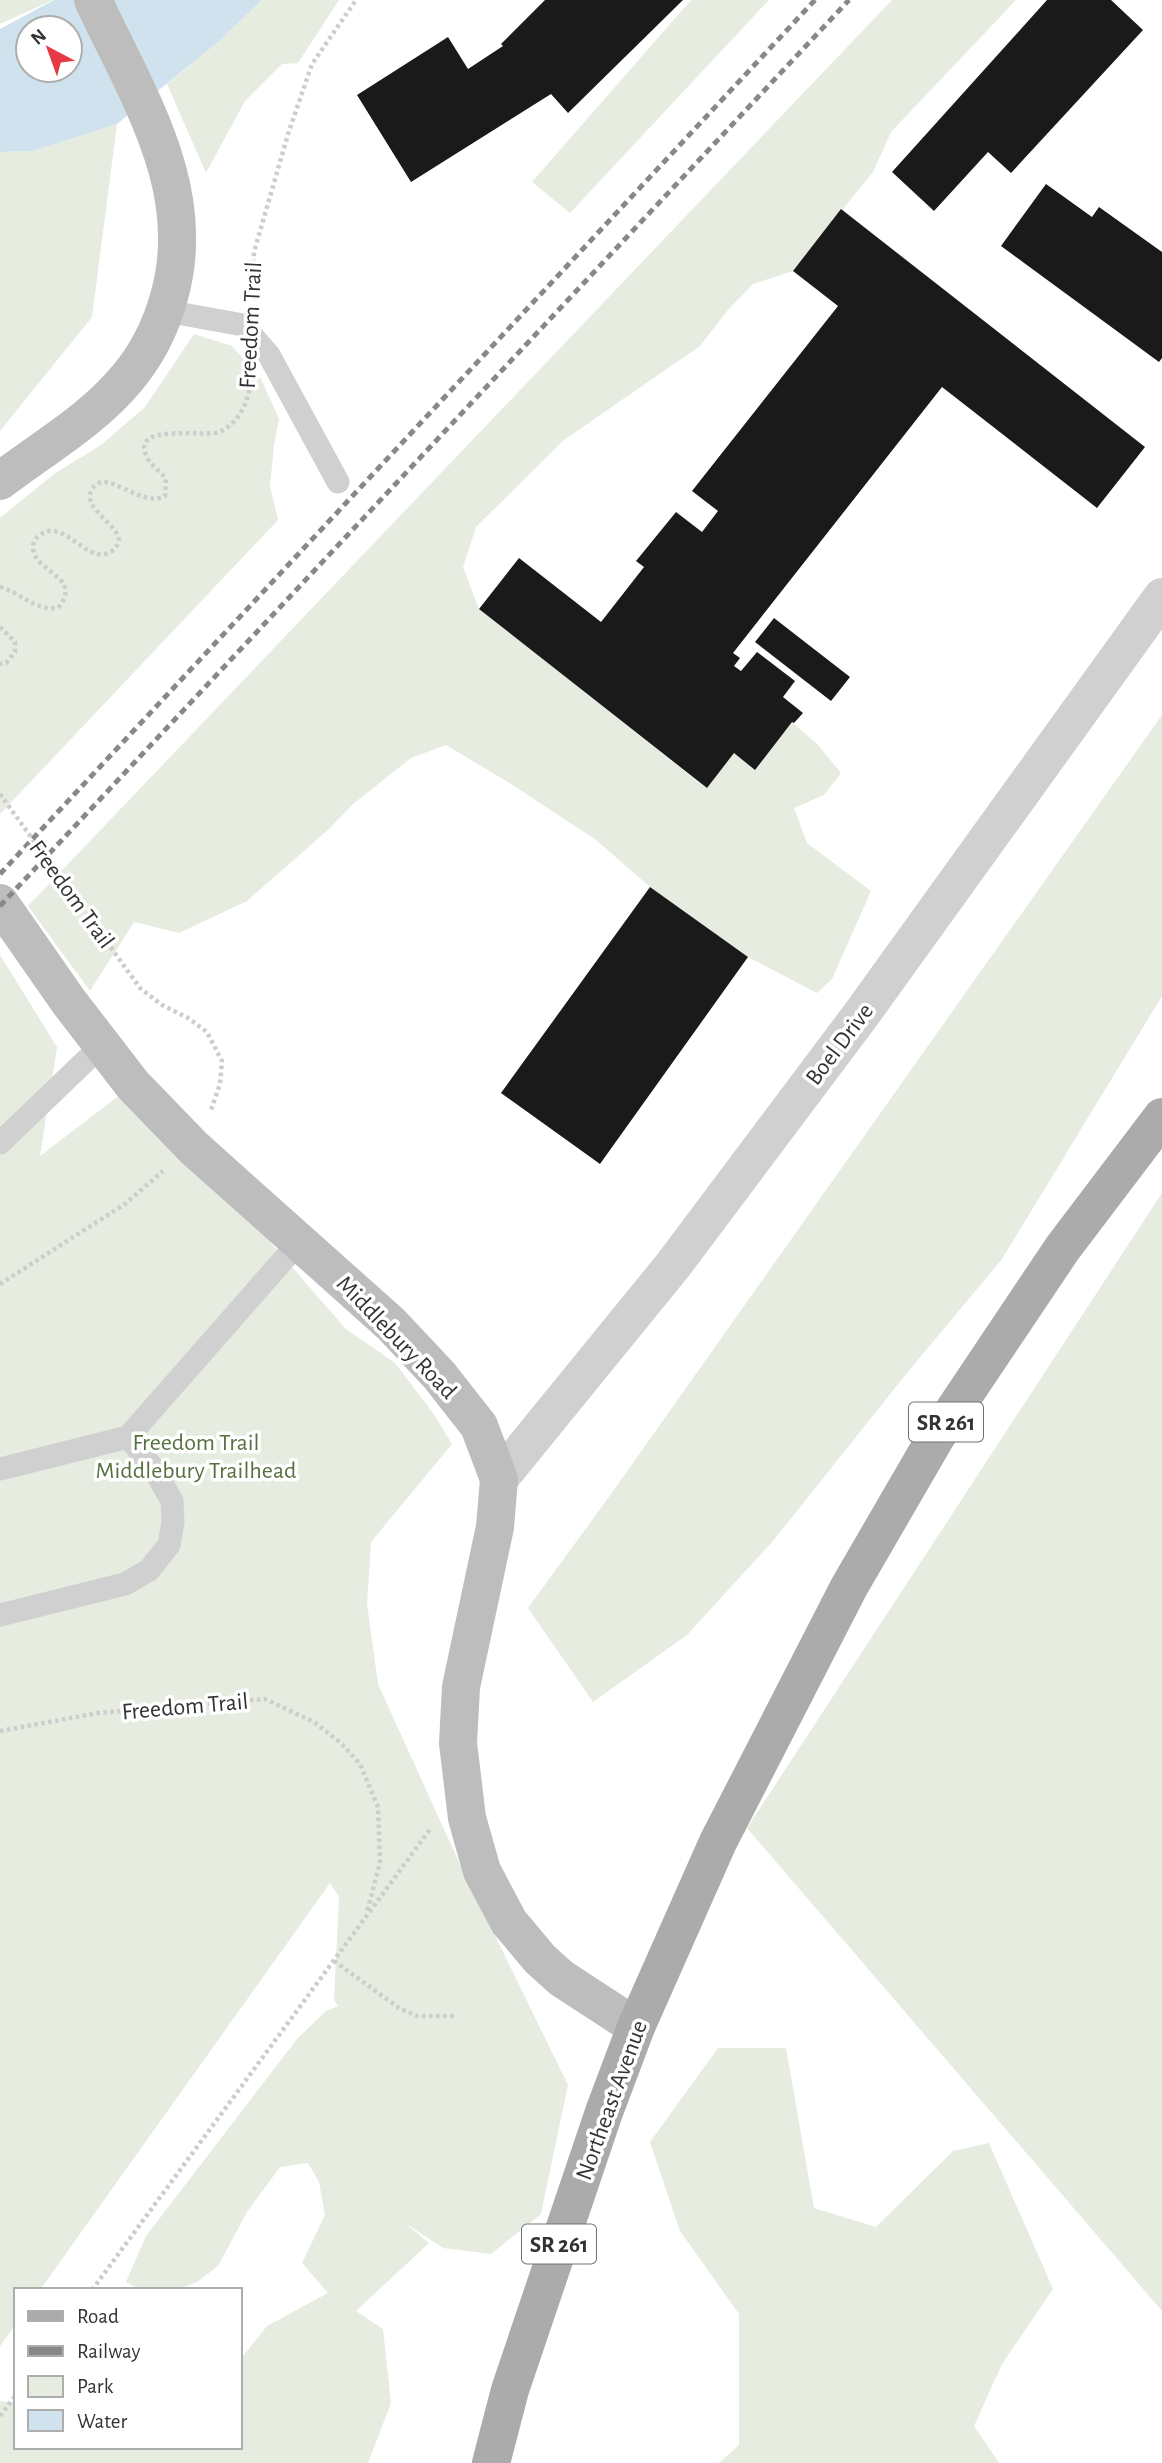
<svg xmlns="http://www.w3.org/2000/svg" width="1162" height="2463" font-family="'Alegreya Sans',sans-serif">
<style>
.green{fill:#e6ecdf}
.water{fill:#cfe2ee;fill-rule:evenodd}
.building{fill:#1a1a1a}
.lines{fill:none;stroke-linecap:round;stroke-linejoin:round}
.path{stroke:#cdcdcd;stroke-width:4.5;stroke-dasharray:3.5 3.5;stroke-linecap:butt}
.lane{stroke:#d0d0d0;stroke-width:23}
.street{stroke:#d0d0d0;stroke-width:38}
.secondary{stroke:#bdbdbd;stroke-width:38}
.primary{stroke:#ababab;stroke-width:38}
.rail{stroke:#888;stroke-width:5;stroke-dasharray:7 5;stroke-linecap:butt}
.labels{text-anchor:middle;stroke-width:7;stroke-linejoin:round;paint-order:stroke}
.shield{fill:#fff;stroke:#707070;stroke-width:2}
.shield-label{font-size:23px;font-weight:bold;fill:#333}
.street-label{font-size:24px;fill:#333;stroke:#fff}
.park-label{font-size:24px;fill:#56703f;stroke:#fff}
</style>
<rect width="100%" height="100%" fill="#fff"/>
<path class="green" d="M0 0H53L0 24Z
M262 0H339L298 63 282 64 245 101 206 173 167 84 217 43Z
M691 0H769L570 213 532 182Z
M892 0H1016L891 132 873 172 793 271 753 284 727 311 700 346 564 440 476 527 463 567 479 609 706 788 734 753 755 769 792 722 818 745 841 773 824 795 794 808 807 843 871 891 832 979 817 993 748 957 650 887 596 840 508 782 446 745 411 758 353 804 329 829 247 901 179 933 134 922 90 991 28 906Z
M117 124 92 317 0 431V152L33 151Z
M194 334 232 346 261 379 279 419 274 445 270 486 278 520 0 814V518L54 474 101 445 145 407Z
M1162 715V996L1002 1259 911 1368 773 1541 687 1635 593 1702 528 1608 611 1494Z
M0 955 57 1047 40 1156 133 1085 346 1329 395 1363 433 1413 452 1444 371 1542 367 1604 378 1684 458 1860 568 2085 541 2214 491 2254 443 2248 405 2223 429 2243 356 2311 383 2329 391 2403 368 2463H0V2401L16 2403V2447H240V2360L267 2326 328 2293 302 2263 325 2215 319 2182 308 2163 280 2167 247 2212 218 2266 197 2282 176 2290H141L126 2282 146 2236 297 2039 326 2011 338 2006 334 2000 339 1897 330 1883 40 2290H16V2324L0 2346Z
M1162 1193V2311L747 1828Z
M718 2048H786L814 2208 876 2227 953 2151 989 2143 1053 2289 1002 2364 974 2426 999 2463H719L739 2445V2314L680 2231 650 2142Z"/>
<path class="water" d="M54 0H262L217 43 117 124 33 151 0 152V29ZM28 28H70V70H28Z"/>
<path class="building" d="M545 0H683L568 113 551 94 411 182 357 95 448 37 468 69 503 46 501 44Z
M1047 0H1111L1143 30 1011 173 988 152 934 211 892 172Z
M1046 184 1092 217 1099 207 1162 252V358L1159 362 1001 246Z
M841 209 1145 447 1097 508 942 387 733 653 740 658 734 666 741 671 757 652 795 681 783 697 803 713 794 723 792 722 755 770 734 753 707 788 479 609 519 558 601 622 644 567 636 561 676 512 702 532 718 511 692 491 838 306 793 271Z
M774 618 850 677 831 701 755 642Z
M650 887 748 957 600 1164 501 1093Z"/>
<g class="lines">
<path class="path" d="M252 298 254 252 289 131 312 64 356 0
M0 587C22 593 34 611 58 608 84 576 35 574 33 548 33 542 35 538 40 535 59 520 79 550 97 554 102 555 108 554 112 551 138 530 78 513 92 489 106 466 140 509 165 496L166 479C161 472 152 466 148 459 126 421 206 438 219 432 238 424 248 404 250 384
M0 627 15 642V652L6 663 0 664
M0 794 140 988 162 1005 188 1018 207 1032 222 1061 220 1084 211 1110
M0 1284 125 1204 163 1171
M0 1731 98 1713 265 1699 314 1722 341 1743 360 1764 378 1807 380 1863 367 1912
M334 1961 399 2008 417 2016H457
M92 2290 431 1828
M0 2416 16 2395"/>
<path class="lane" d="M166 311 243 325 269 355 338 482
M0 1143 101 1046
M0 1469 128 1437 300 1241
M0 1615 125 1584 149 1570 169 1545 173 1522 172 1501 154 1469 128 1437"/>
<path class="street" d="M499 1479 674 1264 863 1012 1162 597"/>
<path class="secondary" d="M0 481C43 448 94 419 128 377 148 353 161 326 169 297 200 189 137 95 93 0
M0 903 69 1002 133 1085 194 1148 391 1324 439 1375 479 1426 499 1479 495 1527 461 1687 458 1743 467 1818 482 1871 509 1922 540 1959 561 1978 636 2027"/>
<path class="primary" d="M491 2463 510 2390 604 2112 636 2027 718 1842 849 1587 936 1437 1062 1249 1162 1117"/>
<path class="rail" d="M0 874 815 0
M0 906 849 0"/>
</g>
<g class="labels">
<g class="shield">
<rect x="909" y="1402.5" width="74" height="39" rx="5"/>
<rect x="522" y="2224.5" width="74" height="39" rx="5"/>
</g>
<g class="shield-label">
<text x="946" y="1430">SR 261</text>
<text x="559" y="2252">SR 261</text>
</g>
<g class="street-label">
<text transform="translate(250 325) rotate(-87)" y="8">Freedom Trail</text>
<text transform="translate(72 894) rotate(54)" y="8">Freedom Trail</text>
<text transform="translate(839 1044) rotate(-53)" y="8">Boel Drive</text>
<text transform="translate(397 1337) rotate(46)" y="8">Middlebury Road</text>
<text transform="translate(185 1706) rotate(-5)" y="8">Freedom Trail</text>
<text transform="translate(611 2100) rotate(-70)" y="8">Northeast Avenue</text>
</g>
<g class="park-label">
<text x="196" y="1450">Freedom Trail<tspan x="196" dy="28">Middlebury Trailhead</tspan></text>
</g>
</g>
<rect x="14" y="2288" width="228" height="161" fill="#ffffff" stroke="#adadad" stroke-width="2"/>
<rect x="28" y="2311" width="35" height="10" fill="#ababab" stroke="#adadad" stroke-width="2"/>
<text x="77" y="2323" font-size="21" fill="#333333">Road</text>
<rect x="28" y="2346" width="35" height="10" fill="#888888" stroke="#adadad" stroke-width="2"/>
<text x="77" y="2358" font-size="21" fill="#333333">Railway</text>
<rect x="28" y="2376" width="35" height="21" fill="#e6ecdf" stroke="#adadad" stroke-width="2"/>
<text x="77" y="2393" font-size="21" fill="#333333">Park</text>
<rect x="28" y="2410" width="35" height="21" fill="#cfe2ee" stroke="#adadad" stroke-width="2"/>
<text x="77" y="2428" font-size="21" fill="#333333">Water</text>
<g transform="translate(49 49) rotate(319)"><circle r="33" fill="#ffffff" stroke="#adadad" stroke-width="2"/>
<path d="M0-5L12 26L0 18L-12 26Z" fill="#e63946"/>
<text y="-10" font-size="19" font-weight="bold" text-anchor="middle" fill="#333333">N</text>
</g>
</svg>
